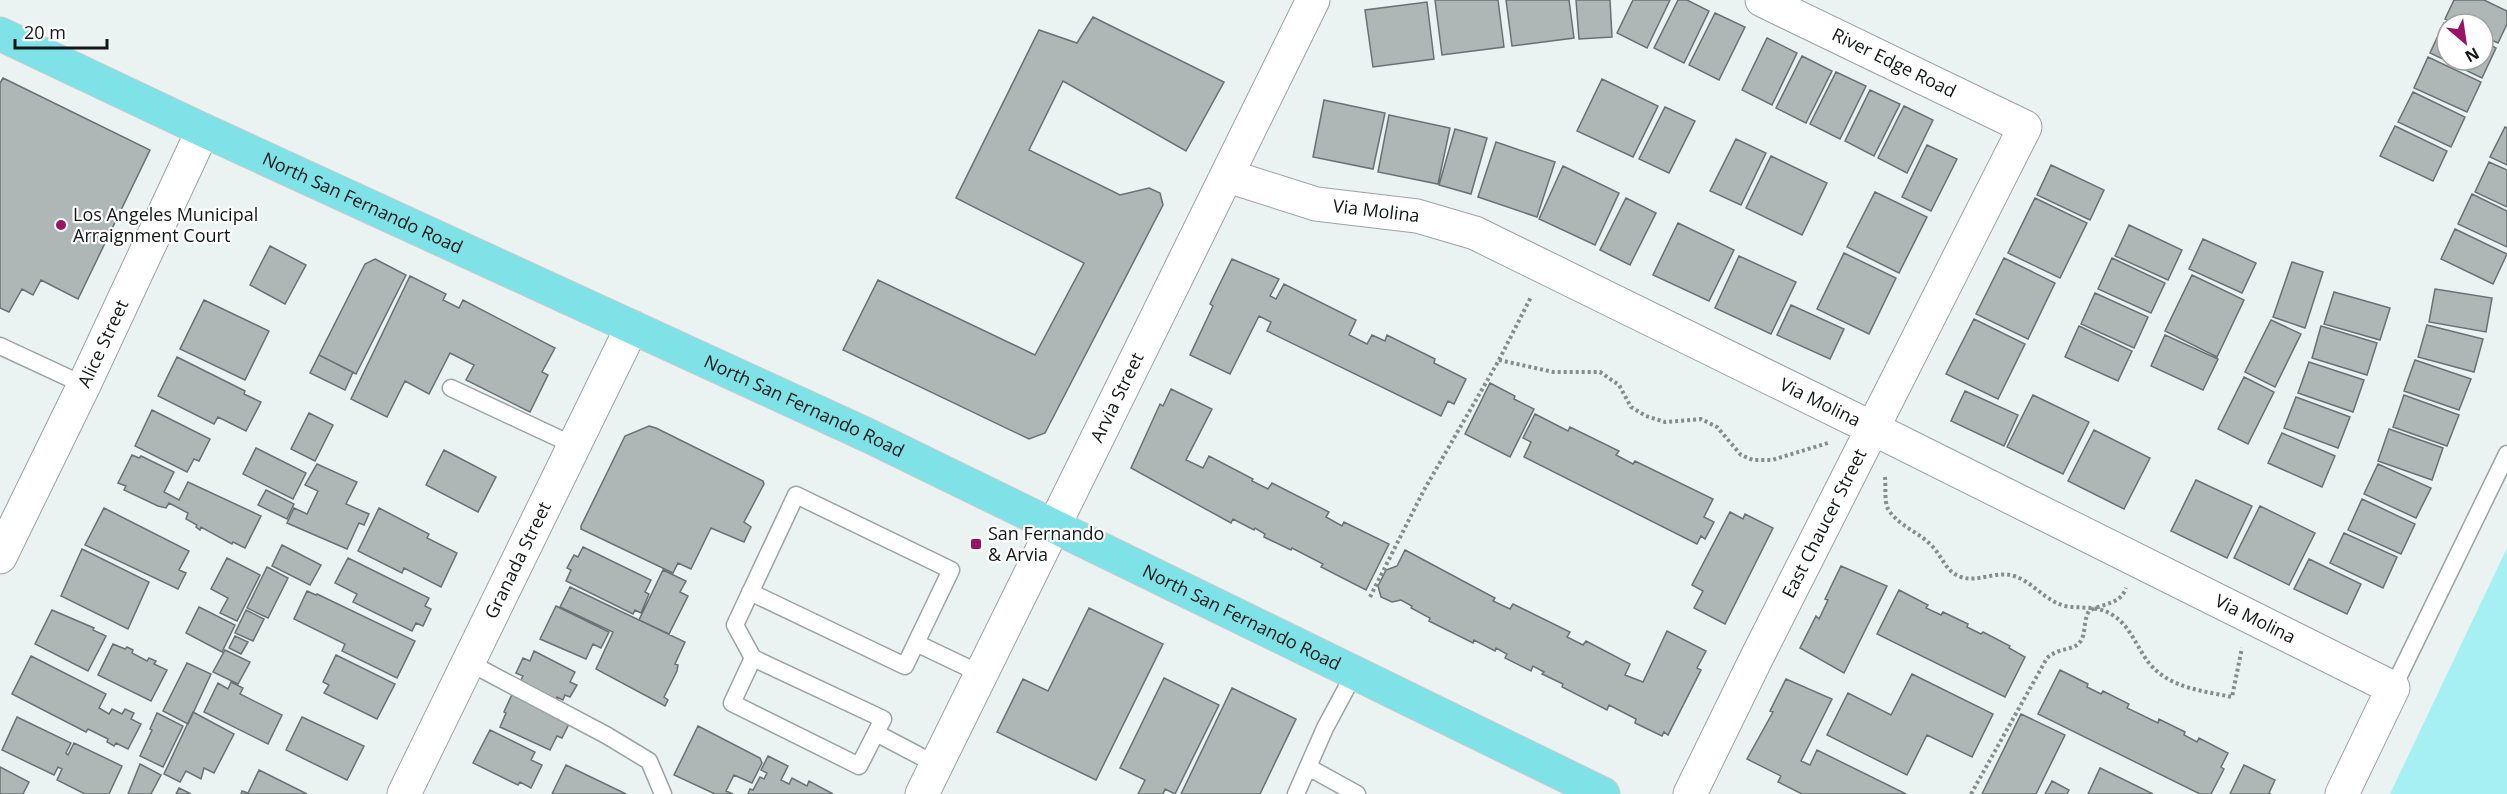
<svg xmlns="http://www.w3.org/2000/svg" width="2507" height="794" font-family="'Open Sans',sans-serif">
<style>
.green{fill:#a6f0f4}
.building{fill:#aeb6b6;stroke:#6a7172;stroke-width:1.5}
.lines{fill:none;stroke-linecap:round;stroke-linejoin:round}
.service-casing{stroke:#9ca3a4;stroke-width:19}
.minor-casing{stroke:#9ca3a4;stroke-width:35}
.primary-casing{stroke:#cbcccc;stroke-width:35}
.path{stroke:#868c8c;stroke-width:4;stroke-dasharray:3 3;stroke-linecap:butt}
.service{stroke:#fff;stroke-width:16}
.minor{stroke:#fff;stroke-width:33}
.primary{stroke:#7ee2e7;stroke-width:33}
.poi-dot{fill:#9a1264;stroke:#fff;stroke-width:2}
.labels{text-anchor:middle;stroke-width:4.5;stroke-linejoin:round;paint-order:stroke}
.street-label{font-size:18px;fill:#141717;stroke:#fff}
.poi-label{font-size:18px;fill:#141717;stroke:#fff;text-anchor:start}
</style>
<rect width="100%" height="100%" fill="#eaf2f2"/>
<path class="green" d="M2507 548V794H2390Z"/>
<path class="building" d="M1435 0H1498L1504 47 1442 55Z
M1506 0H1569L1574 38 1512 46Z
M1576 0H1610L1612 37 1579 39Z
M1633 0H1670L1647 48 1617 33Z
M1678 0H1687L1709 11 1684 63 1654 48Z
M2454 0H2484L2507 11V24L2498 43 2483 36V24H2456L2445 19Z
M1427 2 1434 59 1373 67 1365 10Z
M1715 13 1745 27 1719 80 1689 65Z
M1093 17 1224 82 1186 151 1063 81 1029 150 1120 195 1149 188 1160 193 1163 205 1045 433 1029 439 843 350 878 280 1035 355 1084 263 956 198 1039 30 1077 43Z
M2444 23 2447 24V60H2483V41L2496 48 2482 78 2430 53Z
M1767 38 1797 53 1772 105 1742 90Z
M1802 56 1832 71 1806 123 1776 108Z
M2428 57 2481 82 2467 112 2414 88Z
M1836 72 1866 86 1840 139 1810 124Z
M3 78 150 150 78 299 41 280 33 295 22 289 9 312 0 308V83Z
M1602 79 1658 106 1633 157 1577 131Z
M1870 90 1900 104 1874 156 1845 141Z
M2413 92 2465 117 2451 147 2398 122Z
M1324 100 1385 113 1373 169 1313 157Z
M1904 106 1933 120 1907 173 1878 158Z
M1665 107 1695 121 1669 173 1639 159Z
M1389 115 1450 128 1438 184 1378 172Z
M2395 126 2447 151 2433 181 2380 156Z
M2505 127 2507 128V165L2490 157Z
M1455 129 1487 138 1471 194 1439 185Z
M1736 139 1766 153 1741 205 1710 191Z
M1496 142 1555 162 1537 217 1478 197Z
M1927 145 1957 159 1931 211 1902 197Z
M1771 156 1827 183 1802 235 1746 208Z
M2489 162 2507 170V207L2475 192Z
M2051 165 2104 190 2090 220 2037 195Z
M1563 166 1619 193 1595 245 1539 219Z
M1875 192 1927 217 1899 273 1847 247Z
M2472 194 2507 211V247L2458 224Z
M1626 198 1656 213 1630 265 1600 250Z
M2035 198 2087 223 2060 278 2008 253Z
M1678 223 1734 250 1709 301 1653 275Z
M2129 225 2182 250 2168 280 2115 256Z
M2455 229 2507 254 2493 284 2441 259Z
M2203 239 2256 263 2242 293 2189 269Z
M270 246 306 265 285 304 250 285Z
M1844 253 1896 278 1869 334 1817 309Z
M1739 256 1796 282 1771 334 1715 308Z
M2004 258 2055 283 2028 339 1976 314Z
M2112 258 2165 283 2151 313 2098 289Z
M375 259 406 275 356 374 319 355 365 264Z
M1232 259 1279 279 1270 296 1276 299 1284 284 1356 320 1349 335 1367 344 1372 335 1385 341 1387 335 1435 359 1434 363 1466 379 1454 404 1448 401 1441 416 1267 331 1271 322 1259 316 1230 374 1190 355 1213 306 1210 304Z
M2292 262 2323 272 2305 328 2273 317Z
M2192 275 2244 300 2217 357 2165 331Z
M410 276 446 294 443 300 459 308 463 300 555 348 542 372 548 375 530 412 466 380 474 365 450 353 429 394 405 381 387 417 351 399Z
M2435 289 2492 298 2486 332 2429 322Z
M2334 292 2390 308 2380 340 2324 324Z
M2095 293 2148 317 2134 348 2081 324Z
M204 300 269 331 245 380 180 349Z
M1791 305 1844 329 1830 359 1777 335Z
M1974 319 2025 344 1998 399 1946 374Z
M2271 320 2301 334 2275 387 2245 372Z
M2427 325 2483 339 2474 372 2418 357Z
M2079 326 2132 351 2118 381 2065 357Z
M2321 326 2377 343 2367 375 2312 358Z
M2165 335 2218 359 2203 390 2151 366Z
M319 355 353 372 345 390 310 373Z
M177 357 245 391 244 394 261 402 246 431 218 417 214 424 158 396Z
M2415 360 2471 379 2459 410 2404 391Z
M2309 362 2364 380 2353 412 2298 393Z
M2244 377 2274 392 2248 444 2218 429Z
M1490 383 1515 396 1514 399 1534 409 1510 457 1465 434Z
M1171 389 1212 409 1186 460 1203 468 1209 456 1253 479 1252 481 1268 489 1272 483 1329 512 1326 517 1342 526 1344 522 1389 544 1366 590 1321 567 1323 564 1292 548 1291 550 1264 537 1265 534 1255 528 1254 530 1233 519 1231 523 1131 468 1160 404 1163 406Z
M1965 391 2018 415 2004 446 1951 421Z
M2033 395 2089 422 2063 474 2007 447Z
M2404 395 2459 415 2447 446 2393 427Z
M2296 397 2350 417 2338 448 2284 428Z
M152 410 210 439 199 461 194 459 187 472 135 446Z
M309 413 333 425 315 461 291 449Z
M1535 414 1568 431 1570 427 1619 451 1616 455 1633 464 1635 461 1713 499 1704 517 1714 522 1705 539 1701 536 1697 544 1524 457 1531 442 1523 438Z
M649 426 656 428 763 481 764 484 744 522 751 527 744 542 711 528 691 569 678 563 673 573 581 529V526L625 436Z
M2389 429 2443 448 2432 480 2378 461Z
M2094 430 2150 458 2124 509 2068 481Z
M2282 433 2335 456 2322 487 2268 463Z
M256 448 306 473 293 499 243 474Z
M444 450 496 477 478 512 426 485Z
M132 455 139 458 141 456 174 472 164 492 179 500 188 482 261 516 245 548 233 542 232 544 201 527 200 530 196 527 197 525 186 519 188 513 169 503 166 508 158 506 124 490 126 486 118 483Z
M317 464 357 482 346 504 369 514 364 525 359 523 347 549 287 523 294 508 307 514 318 491 305 485Z
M2378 464 2431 488 2416 518 2364 494Z
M2196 480 2252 506 2227 558 2171 531Z
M266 490 294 504 287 519 258 505Z
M2362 499 2415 524 2401 554 2348 530Z
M2260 506 2315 533 2289 585 2234 558Z
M104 508 189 551 179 570 186 573 178 589 85 545Z
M379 508 429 534 427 538 457 553 441 587 404 568 402 573 358 551Z
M1730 512 1743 519 1745 514 1773 528 1725 624 1694 608 1703 591 1692 585Z
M2344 533 2397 557 2383 588 2330 563Z
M282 545 321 565 310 585 272 566Z
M583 547 651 580 645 592 649 594 641 613 635 610 633 614 566 581 571 570 567 568 574 555 578 557Z
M82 549 149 582 128 629 61 596Z
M1405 550 1495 598 1493 601 1510 609 1513 604 1570 632 1567 637 1583 645 1586 641 1630 664 1625 675 1643 682 1667 631 1706 651 1697 668 1701 670 1668 735 1664 732 1662 736 1635 723 1636 719 1609 705 1607 710 1562 687 1563 684 1542 674 1544 672 1533 666 1531 671 1505 658 1507 654 1496 648 1495 651 1474 640 1473 643 1429 621 1430 618 1411 608 1412 606 1401 600 1392 602 1381 597 1378 586 1386 570 1397 566Z
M227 558 260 575 237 621 220 613 228 598 211 589Z
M348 558 429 598 425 606 431 609 423 626 416 623 412 631 353 602 357 594 335 583Z
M2309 559 2361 584 2347 614 2294 589Z
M1841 566 1887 586 1844 673 1800 648 1816 616 1819 619 1828 600 1825 599Z
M267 567 288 578 268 618 247 608Z
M663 570 686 581 680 592 688 596 669 634 639 620Z
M570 587 685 642 675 664 678 665 677 671 664 697 668 700 665 706 596 669 613 632 560 607Z
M1899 590 1928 605 1926 608 1941 615 1943 612 1968 624 1967 627 1981 634 1983 632 2010 646 2009 648 2025 657 2005 697 1877 634Z
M307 591 316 595 317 594 415 641 397 678 342 651 345 644 294 619Z
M556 606 609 632 601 648 593 644 586 659 540 639Z
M199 607 235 625 222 652 186 633Z
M1089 608 1163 644 1096 780 997 732 1023 679 1048 691Z
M52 610 94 628 93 630 106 636 88 671 35 644Z
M246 610 264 619 253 641 235 633Z
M235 636 248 642 241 654 229 648Z
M113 644 125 649 127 647 133 650 132 653 147 661 149 658 156 661 154 664 167 670 151 701 98 675Z
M225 650 250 662 238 684 213 672Z
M534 651 575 672 570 682 577 685 570 697 565 695 563 700 557 697 555 703 518 685 523 676 516 673 523 658 530 661Z
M336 655 395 684 377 719 324 693 329 685 323 682Z
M31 656 106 694 99 708 109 714 112 709 122 714 125 709 134 713 131 719 141 724 128 749 116 743 114 746 107 742 108 739 88 729 86 732 12 694Z
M187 663 211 674 188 724 163 711Z
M2060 670 2088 684 2087 687 2101 694 2103 691 2129 704 2127 708 2158 723 2159 719 2185 732 2184 735 2197 742 2199 738 2228 753 2221 767 2224 769 2211 794H2200L2038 714Z
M1912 674 1993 714 1972 757 1927 735 1907 775 1827 735 1848 693 1891 715Z
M1164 678 1219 705 1175 794 1165 789 1163 794H1138L1145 780 1120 768Z
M1786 679 1832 699 1801 761 1810 765 1817 750 1906 794H1802L1778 782 1781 776 1747 759 1773 712 1770 711Z
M231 682 243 688 240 694 282 715 268 744 204 712 218 683 228 689Z
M1232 688 1296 719 1260 794H1181Z
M513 692 569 724 562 738 557 736 550 750 500 727 506 713 504 712Z
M193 712 234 734 214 773 204 768 201 779 186 771 180 782 164 774Z
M157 713 183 726 163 767 140 756 152 730 150 729Z
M2021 714 2065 735 2036 794H1982Z
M17 717 71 743 66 753 68 755 74 743 122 766 109 794H85L57 780 62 769 58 767 54 775 2 750Z
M302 717 364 746 347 780 286 750Z
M698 726 760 758 762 763 752 783 734 775 726 791 733 794H715L674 775Z
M490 730 535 752 531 760 542 765 531 788 520 782 518 785 473 763Z
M768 756 788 766 781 780 789 784 792 778 807 786 809 781 833 794H748L750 789 753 790 760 777 764 779 767 773 761 770Z
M140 764 161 775 151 794H128Z
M566 765 626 794H552Z
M2244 765 2275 780 2269 793 2271 794H2230Z
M0 767 29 782 23 794H0Z
M2100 768 2153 794H2088Z
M259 770 307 794H241L242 791 248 793Z
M2052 781 2069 790 2067 794H2045Z
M179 788 191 794H176Z"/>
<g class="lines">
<defs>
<path id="service" d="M0 346 84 385
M451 388 573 445
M750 592 905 666 951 570 796 495 735 625 753 658 883 719 859 766 732 703 753 658
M916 643 981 674
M468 662 606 735 649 761 663 794
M2393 688 2507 454
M876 733 937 765
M1308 767 1357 794
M1296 794 1325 728 1354 674"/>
<g id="minor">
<path id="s1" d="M1228 176 1316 204 1417 216 1475 233 1872 428 2393 688 2342 794"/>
<path id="s2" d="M0 557 84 385 203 130"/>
<path id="s3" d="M404 794 632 327"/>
<path id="s4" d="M922 794 1313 0"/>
<path id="s5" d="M1690 794 1756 659 2025 127 1762 0"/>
</g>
<g id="primary">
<path id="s6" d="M0 34 203 130 867 435 1603 794"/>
</g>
</defs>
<use href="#service" class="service-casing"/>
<use href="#minor" class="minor-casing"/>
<use href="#primary" class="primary-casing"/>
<path class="path" d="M1499 360 1553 372H1600L1619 385 1631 407 1646 416 1665 422 1701 419 1717 427 1741 455 1753 460H1772L1828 443
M1885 477C1886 486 1884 501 1888 509 1899 527 1920 532 1933 547 1943 558 1946 572 1961 577 1979 583 1996 570 2014 576 2033 582 2045 601 2065 606 2082 609 2099 605 2114 616 2131 627 2137 648 2149 663 2169 688 2203 691 2232 697L2242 648
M1370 597 1424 490 1499 360 1531 297
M1971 794 2047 658C2059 647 2073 651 2080 642 2086 635 2083 621 2089 611 2103 603 2120 605 2126 588"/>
<use href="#service" class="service"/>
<use href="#minor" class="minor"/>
<use href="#primary" class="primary"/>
</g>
<g class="poi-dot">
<circle cx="61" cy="225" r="6"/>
<rect x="970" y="538" width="12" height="12" rx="3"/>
</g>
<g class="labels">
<g class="street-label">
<text transform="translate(1894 63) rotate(26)" y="6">River Edge Road</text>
<text dy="6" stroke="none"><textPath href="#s6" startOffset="400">North San Fernando Road</textPath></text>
<text dy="6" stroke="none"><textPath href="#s1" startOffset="153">Via Molina</textPath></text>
<text dy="6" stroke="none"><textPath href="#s2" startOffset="237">Alice Street</textPath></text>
<text dy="6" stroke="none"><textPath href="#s4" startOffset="442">Arvia Street</textPath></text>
<text dy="6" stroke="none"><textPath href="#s1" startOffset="639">Via Molina</textPath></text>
<text dy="6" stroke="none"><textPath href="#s6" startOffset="886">North San Fernando Road</textPath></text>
<text dy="6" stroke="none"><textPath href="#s5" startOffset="302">East Chaucer Street</textPath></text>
<text dy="6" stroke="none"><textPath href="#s3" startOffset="260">Granada Street</textPath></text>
<text dy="6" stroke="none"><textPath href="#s6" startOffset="1372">North San Fernando Road</textPath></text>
<text dy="6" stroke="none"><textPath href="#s1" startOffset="1125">Via Molina</textPath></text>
</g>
<g class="poi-label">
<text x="73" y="221">Los Angeles Municipal<tspan x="73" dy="21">Arraignment Court</tspan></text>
<text x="988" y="540">San Fernando<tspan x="988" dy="21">&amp; Arvia</tspan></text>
</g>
</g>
<g transform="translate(2465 42) rotate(151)"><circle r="28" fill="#ffffff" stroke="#a1a2a2" stroke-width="1.5"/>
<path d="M0-4.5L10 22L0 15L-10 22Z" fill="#9a1264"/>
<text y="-9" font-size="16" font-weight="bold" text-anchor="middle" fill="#141717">N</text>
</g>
<path d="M15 39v9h92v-9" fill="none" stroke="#141717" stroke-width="3"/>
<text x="24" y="39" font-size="18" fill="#141717" stroke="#ffffff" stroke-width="4.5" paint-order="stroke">20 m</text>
</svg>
